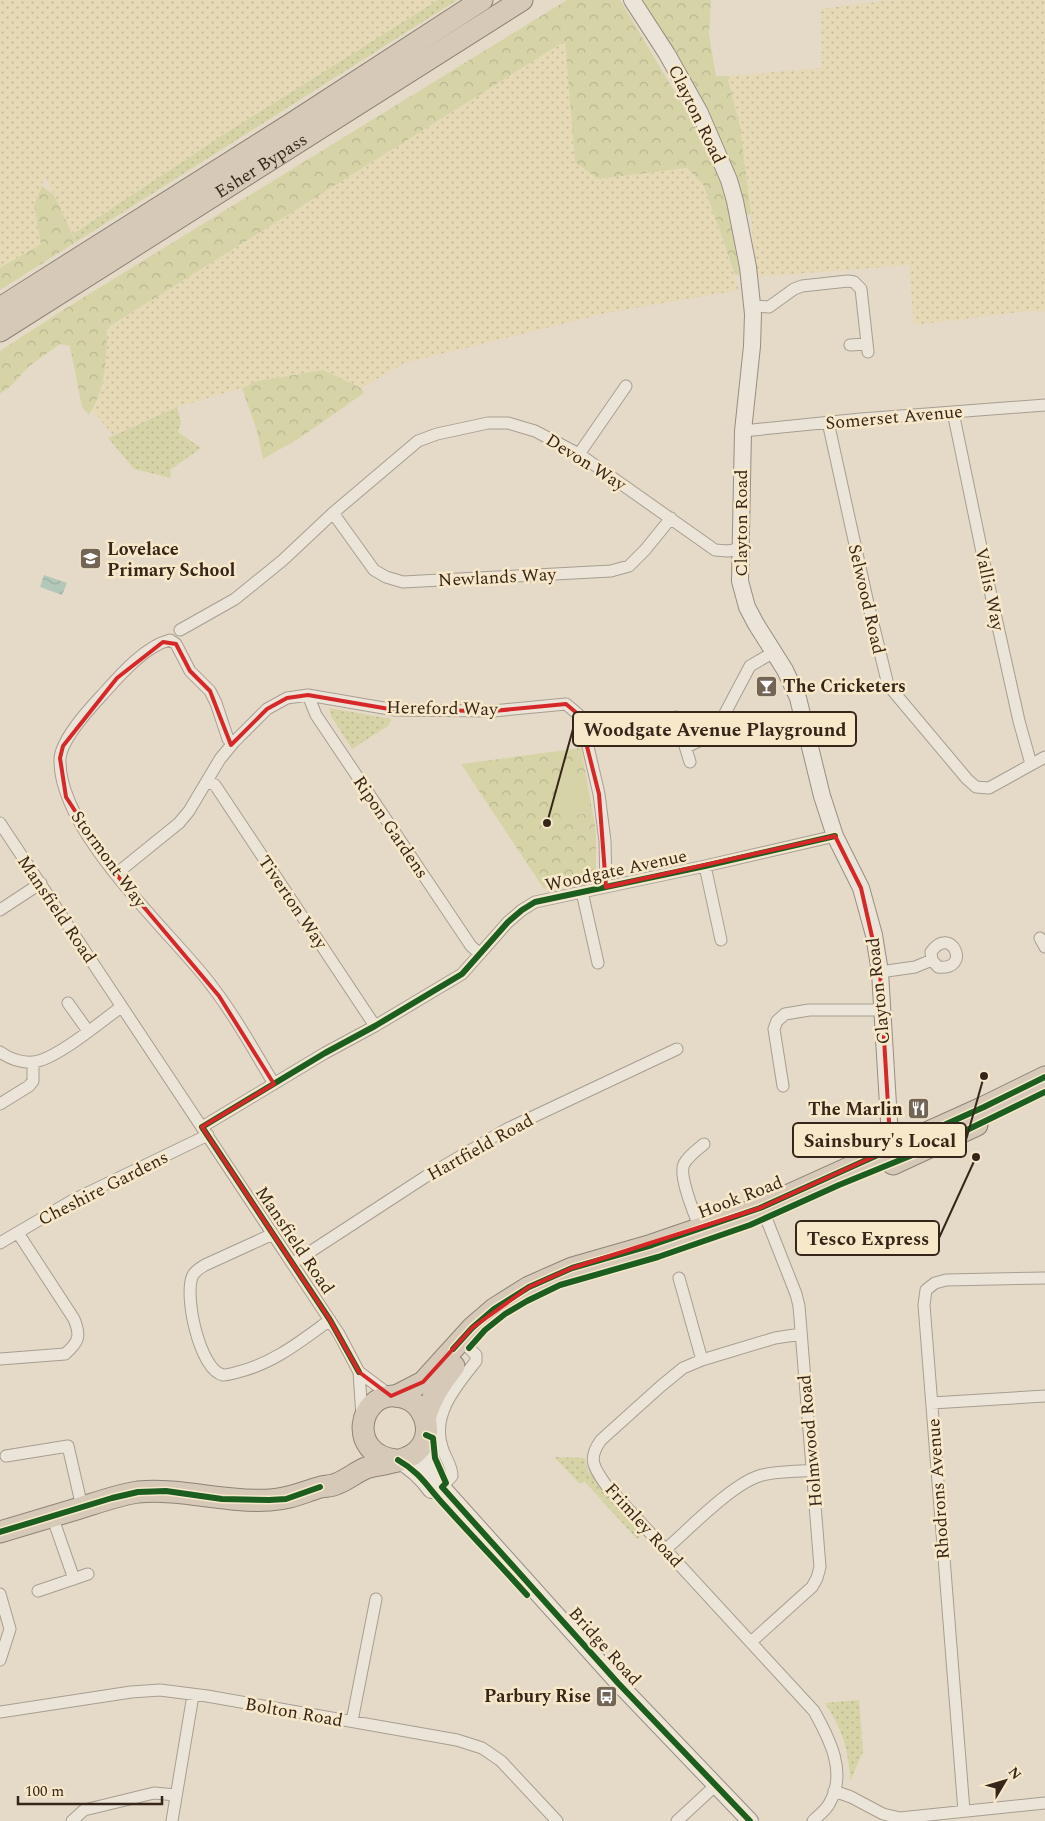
<svg xmlns="http://www.w3.org/2000/svg" width="1045" height="1821" font-family="Spectral,serif">
<style>
.farmland{fill:url(#farmland-dots)}
.grass{fill:url(#grass-dots)}
.forest{fill:url(#forest-crowns)}
.garden{fill:#d6d4a7}
.water{fill:url(#water-waves)}
.lines{fill:none;stroke-linecap:round;stroke-linejoin:round}
.street-casing{stroke:#a89e91;stroke-width:13}
.secondary-casing{stroke:#988e81;stroke-width:18}
.highway-casing{stroke:#8d8478;stroke-width:23}
.street{stroke:#ebe4d9;stroke-width:11}
.secondary{stroke:#ebe4d9;stroke-width:16}
.highway{stroke:#d7c9b7;stroke-width:21}
.cycleway-casing{stroke:#f8e8ca;stroke-width:9}
.cycleway{stroke:#1b5e20;stroke-width:6}
.marked{fill:none;stroke:#d62828;stroke-width:4;stroke-linejoin:round}
.labels{text-anchor:middle;stroke-width:5;stroke-linejoin:round;paint-order:stroke}
.street-label{font-size:18px;fill:#362619;stroke:#f8e8ca}
.poi-label{font-size:18px;font-weight:bold;fill:#362619;stroke:#f8e8ca;text-anchor:start}
.leader{fill:none;stroke:#362619;stroke-width:2}
.callout-dot{fill:#362619;stroke:#f8e8ca;stroke-width:2}
.callout{fill:#f8e8ca;stroke:#362619;stroke-width:2}
.callout-label{font-size:19px;text-anchor:middle;font-weight:bold;fill:#362619}
</style>
<defs>
<pattern id="farmland-dots" width="8" height="8" patternUnits="userSpaceOnUse" patternTransform="scale(1.25)"><rect width="8" height="8" fill="#e6d9b5"/><path d="M2 2h.1M6 6h.1" fill="none" stroke="#c6ba9b" stroke-width="1.8" stroke-linecap="round"/></pattern>
<pattern id="grass-dots" width="8" height="8" patternUnits="userSpaceOnUse" patternTransform="scale(1.25)"><rect width="8" height="8" fill="#d6d4a7"/><path d="M2 2h.1M6 6h.1" fill="none" stroke="#b8b68f" stroke-width="1.8" stroke-linecap="round"/></pattern>
<pattern id="forest-crowns" width="20" height="18" patternUnits="userSpaceOnUse" patternTransform="scale(1.25)"><rect width="20" height="18" fill="#d6d4a7"/><path d="M2 6a3 3 0 1 1 6 0M12 15a3 3 0 1 1 6 0" fill="none" stroke="#b8b68f"/></pattern>
<pattern id="water-waves" width="16" height="10" patternUnits="userSpaceOnUse" patternTransform="scale(1.25)"><rect width="16" height="10" fill="#b4c8ba"/><path d="M0 5q4-4 8 0t8 0" fill="none" stroke="#9bac9f"/></pattern>
</defs>
<rect width="100%" height="100%" fill="#e4dac7"/>
<path class="farmland" d="M0 0H438L226 133 73 234 44 175 42 186 34 205 41 244 0 268Z
M891 0H1045V311H1028L914 325 909 265 756 277 751 214 740 126 727 76 822 68 821 9Z
M565 41 575 162 598 179 686 168 704 186 739 290 611 312 405 363 361 388 323 370 258 381 242 388 177 407 113 435 92 410 97 403 105 376 107 328Z"/>
<path class="grass" d="M438 0H457L76 242 73 234 226 133Z
M177 407 181 422 178 432 201 448 170 470 171 478 134 469 108 438Z
M329 708 392 719 388 726 352 749 331 716Z
M556 1457 585 1458 588 1471 643 1534 637 1539 584 1481 580 1484 555 1458Z
M859 1700 863 1752 850 1781C849 1750 842 1729 825 1703Z"/>
<path class="forest" d="M567 0H620L704 141 726 195 742 274 735 275 704 186 687 168 598 179 575 162 565 41 107 328C106 361 107 386 89 415L82 407 70 346 60 344 28 367 12 385 0 394V351L63 310Z
M642 0H711L709 34 716 76H727L740 126 751 214 745 216 701 99Z
M42 186 54 195 76 242 0 290V268L41 244 34 205Z
M323 370 361 388 364 393 298 439 263 459 257 431 242 388 258 381Z
M581 748 596 831V871L589 878 544 889 461 764Z"/>
<path class="garden" d="M585 775 591 813 561 817 555 779Z"/>
<path class="water" d="M44 575 67 583 62 595 40 587Z"/>
<g class="lines">
<defs>
<path id="street" d="M752 306 769 307 794 289 802 286 848 281 854 282 861 289 868 352
M850 345 867 344
M953 412 989 586 1019 721 1031 764
M828 422 867 599 888 685 967 779 976 787 989 788 1045 757
M743 431 861 419 1045 405
M579 454 626 386
M333 513 374 570 386 577 403 582 611 571 629 566 645 550 671 518
M180 630 235 599 283 560 333 513 418 441 437 434 488 423H508L535 431 579 454 715 550 728 551 739 549
M308 695 316 715 471 946 480 954
M676 717 690 762
M234 742 228 739 216 703 210 691 190 671 176 644 170 640C145 646 120 675 103 694 90 708 61 739 60 759 58 829 162 924 204 976 231 1009 252 1047 274 1084
M686 747 714 734 750 666 774 652
M207 782 215 785 375 1026
M0 823 339 1334 359 1372 362 1417
M705 866 721 940
M116 874 179 823 189 811 220 759 234 742 267 709 287 698 308 695 395 710 493 711 566 704 579 715 586 738 599 794 605 841 606 887
M582 892 598 963
M0 910 41 883
M1040 938 1045 947
M880 972 915 967 932 960 931 952C951 923 973 971 938 967L932 960
M68 1003 88 1031
M0 1052C10 1059 21 1063 33 1062 54 1061 102 1021 121 1007
M783 1086 774 1029 777 1021 785 1014 809 1010H882
M0 1104 29 1086 33 1081V1062
M202 1127 325 1053 375 1026 462 974 508 922 522 910 535 902 705 866 835 836
M700 1229C695 1215 678 1176 684 1164 689 1155 697 1150 704 1144
M273 1234 205 1265C200 1268 196 1270 193 1275 183 1294 200 1371 223 1375 228 1375 234 1373 238 1372 274 1363 301 1341 330 1320
M0 1243 73 1200 208 1135
M293 1263 425 1177 507 1129 677 1049
M679 1278 702 1360
M801 1334 775 1338 702 1360 683 1368 661 1386 601 1440C587 1459 594 1468 606 1485L814 1711C829 1738 848 1773 829 1804 826 1810 818 1816 813 1821
M0 1359 65 1354C79 1342 81 1336 74 1319L18 1233
M359 1372 391 1396
M932 1403 1045 1396
M6 1456 68 1446 82 1507
M442 1487 452 1476C452 1465 445 1458 442 1447 431 1414 457 1385 476 1361V1355L469 1348
M52 1516 74 1579
M666 1549C689 1529 731 1485 759 1476 774 1471 797 1472 813 1470
M38 1591 88 1574
M0 1594 10 1629 0 1660
M751 1642 812 1587 817 1578 820 1567 799 1306 796 1294 766 1218
M0 1712 131 1692 160 1690 207 1696 457 1740 482 1748 501 1761 557 1821
M352 1721 376 1599
M834 1791 851 1797 883 1814 900 1818 1045 1803
M964 1811 924 1305 926 1290 935 1283 946 1280 1045 1278
M72 1821 84 1810 105 1805 154 1793 176 1795
M172 1821 193 1695
M677 1821 716 1785"/>
<path id="secondary" d="M632 0 667 54 700 113 729 180 735 201 748 267 753 314 752 346 743 431 740 581 747 607 756 624 785 670 798 698 822 796 835 836 861 888 874 935 880 972 890 1138 886 1151 888 1158
M423 1443C423 1464 430 1471 442 1487L618 1683 750 1821
M398 1460C412 1468 422 1477 431 1490"/>
<g id="highway">
<path d="M0 308 291 124 482 0"/>
<path id="s1" d="M0 331 522 0"/>
<path d="M893 1164 977 1125"/>
<path d="M396 1396 423 1382 472 1328 494 1309 529 1287 572 1268 652 1245 760 1208 984 1107 1045 1077"/>
<path d="M425 1418C432 1396 440 1384 454 1366"/>
<path d="M0 1532C27 1524 53 1516 80 1508 99 1502 118 1495 138 1492 182 1488 226 1503 270 1500 291 1499 303 1492 321 1487 326 1486 332 1486 336 1484 347 1480 356 1472 366 1468 381 1464 405 1462 416 1452 429 1441 429 1424 421 1411 416 1402 406 1397 396 1396 358 1393 347 1454 395 1460"/>
</g>
</defs>
<use href="#street" class="street-casing"/>
<use href="#secondary" class="secondary-casing"/>
<use href="#highway" class="highway-casing"/>
<use href="#street" class="street"/>
<use href="#secondary" class="secondary"/>
<use href="#highway" class="highway"/>
<defs>
<path id="cycleway" d="M469 1348 485 1330 505 1314 527 1301 560 1285 658 1257 750 1225 839 1185 932 1147 1045 1092
M453 1349 472 1328 494 1309 529 1287 572 1268 652 1245 760 1208 984 1107 1045 1077
M359 1372 330 1320 202 1127 325 1053 375 1026 462 974 508 922 522 910 535 902 705 866 835 836
M426 1435 433 1438 435 1458 446 1483 442 1487 618 1683 750 1821
M398 1460C421 1473 428 1488 445 1506 472 1536 500 1565 527 1595
M0 1532 112 1498 138 1492 166 1491 222 1499 269 1500 286 1499 320 1487"/>
</defs>
<use href="#cycleway" class="cycleway-casing"/>
<use href="#cycleway" class="cycleway"/>
</g>
<path class="marked" d="M163 642 176 644 190 671 210 691 231 745 267 709 287 698 308 695 395 710 493 711 566 704 579 715 599 794 606 887 835 836 861 888 880 972 890 1138 886 1151 760 1208 572 1268 529 1287 472 1328 423 1382 391 1396 359 1372 330 1320 202 1127 274 1084 219 996 116 874 66 797 60 758 63 746 117 678Z"/>
<defs>
<symbol id="school-square" viewBox="-11 -11 22 22"><rect x="-9" y="-9" width="18" height="18" rx="4" fill="#736556" stroke="#f8e8ca"/><path d="M0-5L7-2L0 1L-7-2ZM-4 1L0 2.5L4 1V4Q0 6-4 4Z" fill="#fff"/></symbol>
<symbol id="bar-square" viewBox="-11 -11 22 22"><rect x="-9" y="-9" width="18" height="18" rx="4" fill="#736556" stroke="#f8e8ca"/><path d="M-6-5H6L.8 .8V4.5H3.5V6h-7V4.5H-.8V.8Z" fill="#fff"/></symbol>
<symbol id="restaurant-square" viewBox="-11 -11 22 22"><rect x="-9" y="-9" width="18" height="18" rx="4" fill="#736556" stroke="#f8e8ca"/><path d="M-5-6h1v4h1v-4h1v4h1v-4h1v5L-1.5 .5V6h-2V.5L-5-1ZM5-6V6H3V1.5H1.5Q1.5-4 5-6Z" fill="#fff"/></symbol>
<symbol id="bus-square" viewBox="-11 -11 22 22"><rect x="-9" y="-9" width="18" height="18" rx="4" fill="#736556" stroke="#f8e8ca"/><path d="M-5-6H5V4H4V6H2V4H-2V6H-4V4H-5ZM-3.5-4V0h7V-4ZM-3.5 1.2v1.5H-2V1.2ZM2 1.2v1.5H3.5V1.2Z" fill="#fff"/></symbol>
</defs>
<g fill-rule="evenodd">
<use href="#school-square" x="78" y="546" width="25" height="25"/>
<use href="#bar-square" x="754" y="674" width="25" height="25"/>
<use href="#restaurant-square" x="906" y="1096" width="25" height="25"/>
<use href="#bus-square" x="594" y="1684" width="25" height="25"/>
</g>
<g class="labels">
<g class="street-label">
<text transform="translate(697 114) rotate(64)" y="6">Clayton Road</text>
<text dy="6" stroke="none"><textPath href="#s1" startOffset="309">Esher Bypass</textPath></text>
<text transform="translate(894 417) rotate(-5)" y="6">Somerset Avenue</text>
<text transform="translate(586 462) rotate(32)" y="6">Devon Way</text>
<text transform="translate(741 523) rotate(-90)" y="6">Clayton Road</text>
<text transform="translate(497 577) rotate(-3)" y="6">Newlands Way</text>
<text transform="translate(990 589) rotate(78)" y="6">Vallis Way</text>
<text transform="translate(867 599) rotate(77)" y="6">Selwood Road</text>
<text transform="translate(442 708) rotate(1)" y="6">Hereford Way</text>
<text transform="translate(391 827) rotate(56)" y="6">Ripon Gardens</text>
<text transform="translate(109 859) rotate(54)" y="6">Stormont Way</text>
<text transform="translate(616 870) rotate(-12)" y="6">Woodgate Avenue</text>
<text transform="translate(293 902) rotate(56)" y="6">Tiverton Way</text>
<text transform="translate(57 909) rotate(56)" y="6">Mansfield Road</text>
<text transform="translate(878 991) rotate(-96)" y="6">Clayton Road</text>
<text transform="translate(480 1147) rotate(-29)" y="6">Hartfield Road</text>
<text transform="translate(103 1188) rotate(-27)" y="6">Cheshire Gardens</text>
<text transform="translate(740 1197) rotate(-21)" y="6">Hook Road</text>
<text transform="translate(295 1240) rotate(56)" y="6">Mansfield Road</text>
<text transform="translate(810 1441) rotate(-95)" y="6">Holmwood Road</text>
<text transform="translate(938 1489) rotate(-94)" y="6">Rhodrons Avenue</text>
<text transform="translate(644 1525) rotate(48)" y="6">Frimley Road</text>
<text transform="translate(605 1646) rotate(48)" y="6">Bridge Road</text>
<text transform="translate(294 1712) rotate(10)" y="6">Bolton Road</text>
</g>
<g class="poi-label">
<text x="107" y="555">Lovelace<tspan x="107" dy="21">Primary School</tspan></text>
<text x="783" y="692">The Cricketers</text>
<text x="903" y="1115" text-anchor="end">The Marlin</text>
<text x="591" y="1702" text-anchor="end">Parbury Rise</text>
</g>
</g>
<path class="leader" d="M547 823L573 729M984 1076L966 1140M976 1157L939 1238"/>
<g class="callout-dot">
<circle cx="547" cy="823" r="5"/>
<circle cx="984" cy="1076" r="5"/>
<circle cx="976" cy="1157" r="5"/>
</g>
<g class="callout">
<rect x="573" y="712" width="283" height="34" rx="5"/>
<rect x="793" y="1123" width="173" height="34" rx="5"/>
<rect x="796" y="1221" width="143" height="34" rx="5"/>
</g>
<g class="callout-label">
<text x="715" y="736">Woodgate Avenue Playground</text>
<text x="880" y="1147">Sainsbury's Local</text>
<text x="868" y="1245">Tesco Express</text>
</g>
<g transform="translate(1005 1781) rotate(52)" stroke="#f8e8ca" stroke-width="4" paint-order="stroke">
<path d="M0-4L9 19L0 12L-9 19Z" fill="#362619"/>
<text y="-8" font-size="14" font-weight="bold" text-anchor="middle" fill="#362619">N</text>
</g>
<path d="M18 1796v8h144v-8" fill="none" stroke="#362619" stroke-width="2.5"/>
<text x="25" y="1796" font-size="15" fill="#362619" stroke="#f8e8ca" stroke-width="4" paint-order="stroke">100 m</text>
</svg>
